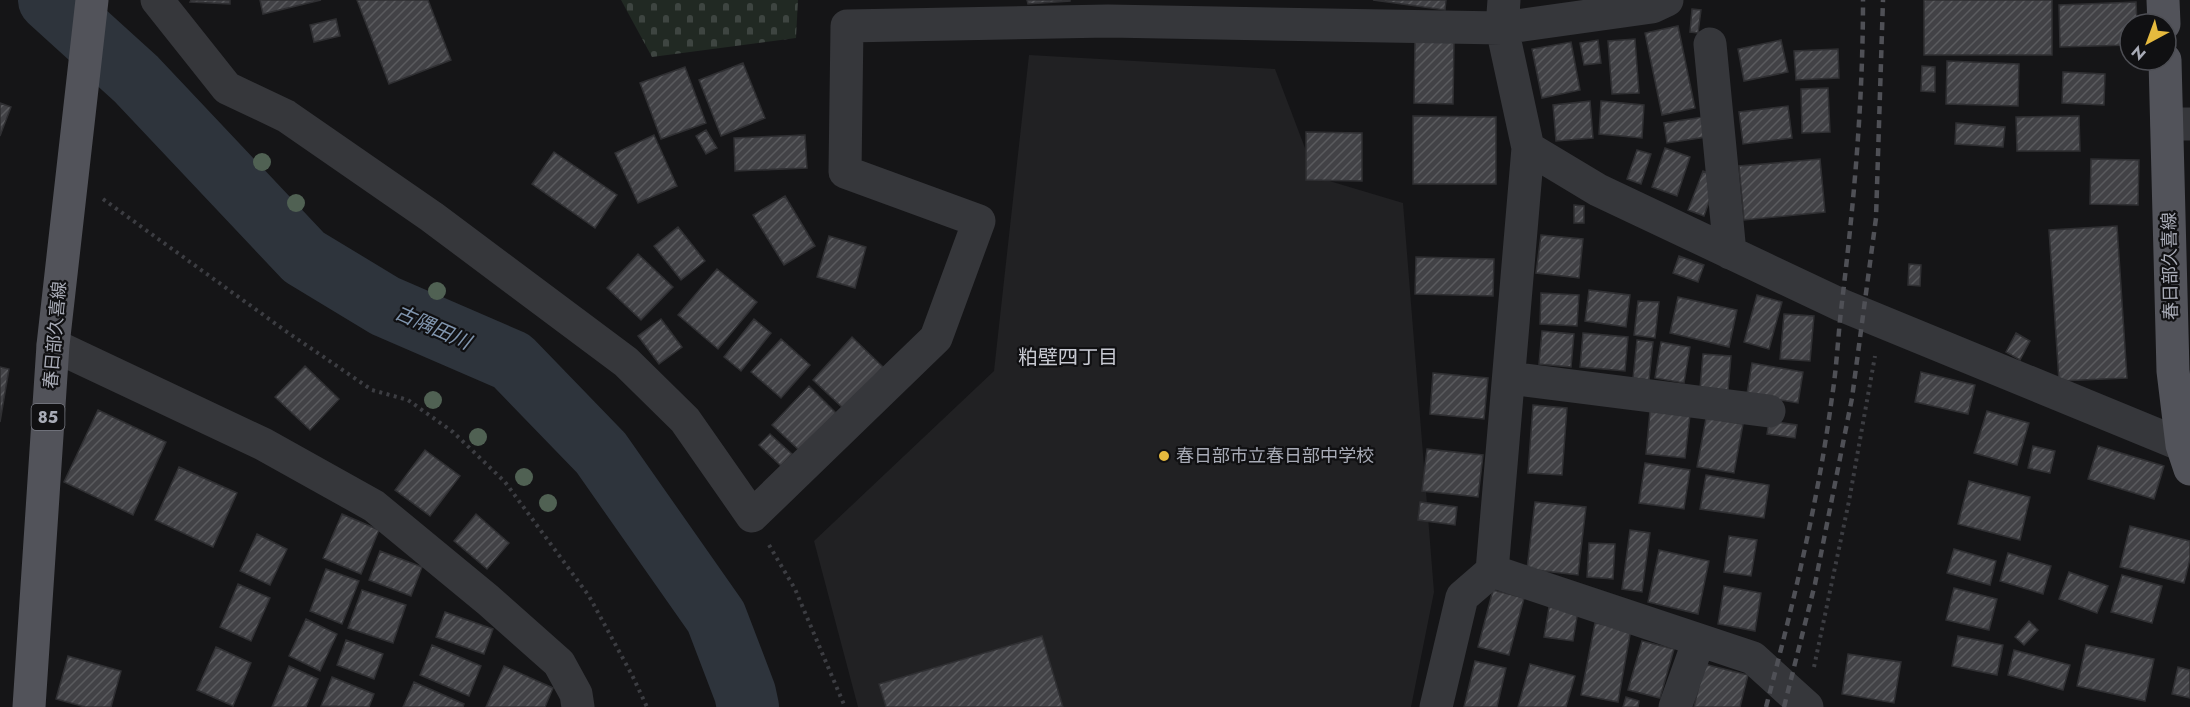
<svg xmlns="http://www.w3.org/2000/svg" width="2190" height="707" font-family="Jost,'Noto Sans JP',sans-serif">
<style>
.built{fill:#212123}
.cemetery{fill:url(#cemetery-stones)}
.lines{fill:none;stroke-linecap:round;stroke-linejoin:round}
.river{stroke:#2e343c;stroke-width:62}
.building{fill:url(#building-hatch);stroke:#2f2f32;stroke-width:1.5}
.path{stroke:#3c3d42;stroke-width:4;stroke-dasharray:3 4.5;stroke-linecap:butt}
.street{stroke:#36373b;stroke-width:33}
.primary{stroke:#52535a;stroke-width:33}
.rail{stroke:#4f5056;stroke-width:4.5;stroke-dasharray:8 6;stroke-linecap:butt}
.tree{fill:#506153}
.poi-dot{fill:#e6ba3e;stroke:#101012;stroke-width:2}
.labels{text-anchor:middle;stroke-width:4.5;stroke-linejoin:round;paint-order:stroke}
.shield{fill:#101012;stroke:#7a7c85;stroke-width:1.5}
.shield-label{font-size:16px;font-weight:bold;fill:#a8abb6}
.street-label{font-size:18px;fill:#a8abb6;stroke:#101012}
.poi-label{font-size:18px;fill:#a8abb6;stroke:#101012;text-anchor:start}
.water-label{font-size:20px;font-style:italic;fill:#8196af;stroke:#101012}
.neighbourhood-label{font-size:20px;fill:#c8cad2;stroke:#101012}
</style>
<defs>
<pattern id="cemetery-stones" width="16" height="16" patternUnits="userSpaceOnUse" patternTransform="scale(1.5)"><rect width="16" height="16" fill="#212923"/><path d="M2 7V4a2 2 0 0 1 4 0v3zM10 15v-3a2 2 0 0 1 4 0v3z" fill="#3e4541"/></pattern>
<pattern id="building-hatch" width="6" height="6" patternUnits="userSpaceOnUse" patternTransform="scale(1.5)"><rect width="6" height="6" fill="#424246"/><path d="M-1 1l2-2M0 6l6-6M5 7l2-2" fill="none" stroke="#5a5b5e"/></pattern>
</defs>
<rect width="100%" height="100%" fill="#151517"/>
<path class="built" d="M1029 55 1275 69 1316 177 1403 203 1434 592 1411 707H858L814 541 994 371Z"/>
<path class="cemetery" d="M621 0H798L796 38 652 57Z"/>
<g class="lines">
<path class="river" d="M49 0 136 79 304 257 385 306 512 361 601 453 716 617 745 693 748 707"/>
</g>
<path class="building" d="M191 0H230V4L190 2Z
M260 0H321L263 14Z
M357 0H428L451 60 389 84Z
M1027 0H1070V1L1028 4Z
M1373 0H1446L1445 10Z
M1924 0H2052V55H1924Z
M2136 2 2137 24H2130V45L2060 47 2059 5Z
M1692 9 1701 10 1698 33 1690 32Z
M336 19 340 36 314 42 310 25Z
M1678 26 1695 108 1662 115 1645 33Z
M1635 39 1639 93 1612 94 1608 41Z
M1598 40 1601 63 1584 65 1580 43Z
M1781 40 1788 72 1744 81 1738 49Z
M1415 41 1454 42 1453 104 1414 103Z
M1571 42 1580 90 1542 98 1532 49Z
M1838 49 1839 78 1796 80 1794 51Z
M1947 61 2019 64 2018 106 1946 104Z
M743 63 765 118 721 136 699 80Z
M1922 66 1935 67V92L1921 91Z
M685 67 706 123 661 139 640 83Z
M2063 72 2105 74 2104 105 2062 103Z
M1828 88 1830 132 1802 133 1801 89Z
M1590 101 1593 138 1556 141 1553 105Z
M1601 101 1644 105 1642 138 1599 134Z
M0 103 11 107 0 136Z
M1788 106 1792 138 1743 144 1739 112Z
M1413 116 1496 117V184H1413Z
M2079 116 2080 151H2017L2016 117Z
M1703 117 1706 137 1667 143 1664 123Z
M1956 123 2005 127 2003 147 1955 144Z
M706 130 717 148 706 154 696 136Z
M1306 132 1362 133V181L1306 180Z
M654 135 677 186 638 203 615 153Z
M805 135 807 168 735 171 734 138Z
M1665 148 1690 157 1677 196 1652 187Z
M1637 150 1651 154 1641 184 1627 179Z
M554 152 617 195 595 228 532 184Z
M1820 159 1825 212 1744 220 1739 166Z
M2091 159 2139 160 2138 205 2090 204Z
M1703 171 1718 177 1704 216 1688 210Z
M785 196 815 246 784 265 753 215Z
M1574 205 1584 206V223H1574Z
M2117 226 2127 378 2059 381 2049 230Z
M678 227 705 261 681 280 654 246Z
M1541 235 1583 239 1579 278 1536 273Z
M829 236 866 247 855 288 817 277Z
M638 254 673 287 641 320 607 288Z
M1679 256 1704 265 1698 282 1673 273Z
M1416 257 1494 259 1493 296 1415 294Z
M1909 264 1921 265 1920 286 1908 285Z
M717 269 757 302 718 349 678 315Z
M1589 290 1630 295 1626 327 1585 321Z
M1541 293 1579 295 1577 326 1540 324Z
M1757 295 1782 302 1769 349 1744 342Z
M1678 297 1737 310 1729 347 1670 333Z
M1638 301 1659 302 1655 338 1634 335Z
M1784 314 1814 316 1810 361 1780 359Z
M661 319 682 347 659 364 638 336Z
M754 319 771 333 741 371 724 357Z
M1542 331 1574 334 1571 367 1539 364Z
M1583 333 1628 337 1625 371 1580 367Z
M2016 333 2030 341 2020 360 2006 352Z
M852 337 883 367 844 409 813 380Z
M781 339 810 365 781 398 751 372Z
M1637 340 1653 342 1649 380 1633 378Z
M1661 342 1690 347 1684 383 1655 378Z
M1703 354 1731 356 1728 391 1700 388Z
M1752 363 1803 372 1798 403 1747 394Z
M305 366 339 399 310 430 275 397Z
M0 367 9 369 0 422Z
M1921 372 1975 385 1968 414 1915 402Z
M1433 373 1488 378 1484 419 1430 414Z
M809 386 836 413 800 451 772 425Z
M1533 405 1567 408 1562 475 1528 473Z
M98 410 166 442 133 515 64 482Z
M1650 411 1690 415 1685 458 1646 454Z
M1987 411 2029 423 2017 465 1974 453Z
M1706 418 1743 424 1734 473 1697 467Z
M1769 421 1797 425 1795 438 1767 434Z
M770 434 792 454 781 466 759 445Z
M2033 446 2055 451 2050 473 2028 468Z
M2098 446 2164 466 2154 499 2088 479Z
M1427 449 1483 455 1478 497 1422 491Z
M425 450 460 476 430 516 395 490Z
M1645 463 1690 470 1684 509 1639 503Z
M179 467 237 493 213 547 155 520Z
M1706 475 1769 485 1764 518 1700 509Z
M1969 481 2030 497 2020 540 1958 524Z
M1420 502 1457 507 1455 525 1418 520Z
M1535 502 1586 507 1578 575 1527 569Z
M342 514 379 530 361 574 323 558Z
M476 514 509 543 487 569 454 541Z
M2130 526 2190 541V559L2184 583 2120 567Z
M1630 530 1650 533 1642 592 1622 589Z
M257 534 287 549 270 585 240 571Z
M1729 536 1757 540 1751 576 1724 572Z
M1589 543 1615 544 1613 579 1587 577Z
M1954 549 1996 561 1990 585 1947 573Z
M1659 550 1709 561 1698 614 1648 602Z
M380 551 422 567 411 596 369 580Z
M2008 553 2051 566 2043 594 2000 581Z
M326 569 359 581 342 624 310 611Z
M2069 572 2108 586 2097 613 2059 599Z
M2122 575 2162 586 2152 623 2111 612Z
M238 584 270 598 251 641 220 627Z
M1724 586 1761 593 1755 631 1718 624Z
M1954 588 1997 599 1989 630 1946 620Z
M362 590 406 605 393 643 348 628Z
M1493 590 1524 598 1509 655 1478 647Z
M1549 607 1578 611 1573 641 1544 637Z
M445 612 493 629 484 654 436 637Z
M306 619 337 634 320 671 289 656Z
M2029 621 2038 630 2024 645 2015 637Z
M1595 623 1631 629 1618 702 1581 695Z
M1042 636 1063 707H886L879 684Z
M1958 636 2003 645 1997 675 1952 666Z
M346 640 383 654 374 679 337 665Z
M1642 641 1674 649 1660 698 1628 690Z
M432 645 481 666 469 696 420 675Z
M2086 645 2154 659 2145 701 2077 686Z
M216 647 251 663 233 706 197 690Z
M2014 650 2070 665 2063 690 2008 675Z
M1848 654 1901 662 1894 703 1842 694Z
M68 656 121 671 111 707H85L56 699Z
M1475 661 1506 668 1497 707H1464Z
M1530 664 1575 676 1566 707H1518Z
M1704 664 1748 675 1740 707H1694Z
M289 666 318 679 306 707H272Z
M504 666 553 688 545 707H486Z
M2178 667 2190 670V698L2172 694Z
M332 677 374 694 369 707 321 706Z
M414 682 464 704 463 707H403Z
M1626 697 1639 701 1638 707H1623Z"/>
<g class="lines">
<path class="path" d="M103 199 287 332 372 390 408 400 453 432 505 482 589 596 632 675 647 707
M769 545 795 589 845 707
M1814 667 1849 501 1875 356"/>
<path class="street" d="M157 0 227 88 286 116 432 217 626 362 685 420 752 516 936 338 979 221 845 172 847 26 1108 21 1502 28 1652 7 1667 0
M1710 44 1730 253
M2167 124H2190
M1528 148 1598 190 1841 305 2182 445
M53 345 263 444 374 506 488 600 559 663 576 694 578 707
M1509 378 1769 411
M1492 571 1753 658 1807 707
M1436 707 1462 597 1492 571 1528 148 1502 28 1504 0
M1675 707 1699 640"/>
<path class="primary" d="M2163 0 2164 24
M2165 60 2173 371 2182 445 2190 469
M29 707 53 345 92 0"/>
<path class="rail" d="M1766 707C1793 605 1818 502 1832 397 1837 366 1838 334 1842 302 1854 202 1863 101 1863 0
M1784 707 1815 584 1852 398 1876 218 1883 0"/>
</g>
<g class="tree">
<circle cx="262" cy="162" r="9"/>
<circle cx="296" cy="203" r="9"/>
<circle cx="437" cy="291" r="9"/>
<circle cx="433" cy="400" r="9"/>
<circle cx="478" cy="437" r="9"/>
<circle cx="524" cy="477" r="9"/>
<circle cx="548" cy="503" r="9"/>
</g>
<circle class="poi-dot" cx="1164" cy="456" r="6"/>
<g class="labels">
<rect class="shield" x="31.5" y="404" width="33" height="26" rx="4.5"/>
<g class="shield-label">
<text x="48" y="423">85</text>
</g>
<g class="street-label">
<text transform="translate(2170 266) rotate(-91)" y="6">春日部久喜線</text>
<text transform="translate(55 335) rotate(-85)" y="6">春日部久喜線</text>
</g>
<g class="poi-label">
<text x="1176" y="462">春日部市立春日部中学校</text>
</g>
<g class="water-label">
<text transform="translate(433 327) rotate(24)" y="7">古隅田川</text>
</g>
<g class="neighbourhood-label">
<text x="1068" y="364">粕壁四丁目</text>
</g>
</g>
<g transform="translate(2148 42) rotate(221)"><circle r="28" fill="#101012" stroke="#4d4e54" stroke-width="1.5"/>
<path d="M0-4.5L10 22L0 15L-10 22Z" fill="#e6ba3e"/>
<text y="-9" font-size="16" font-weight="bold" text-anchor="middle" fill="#a8abb6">N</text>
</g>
</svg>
